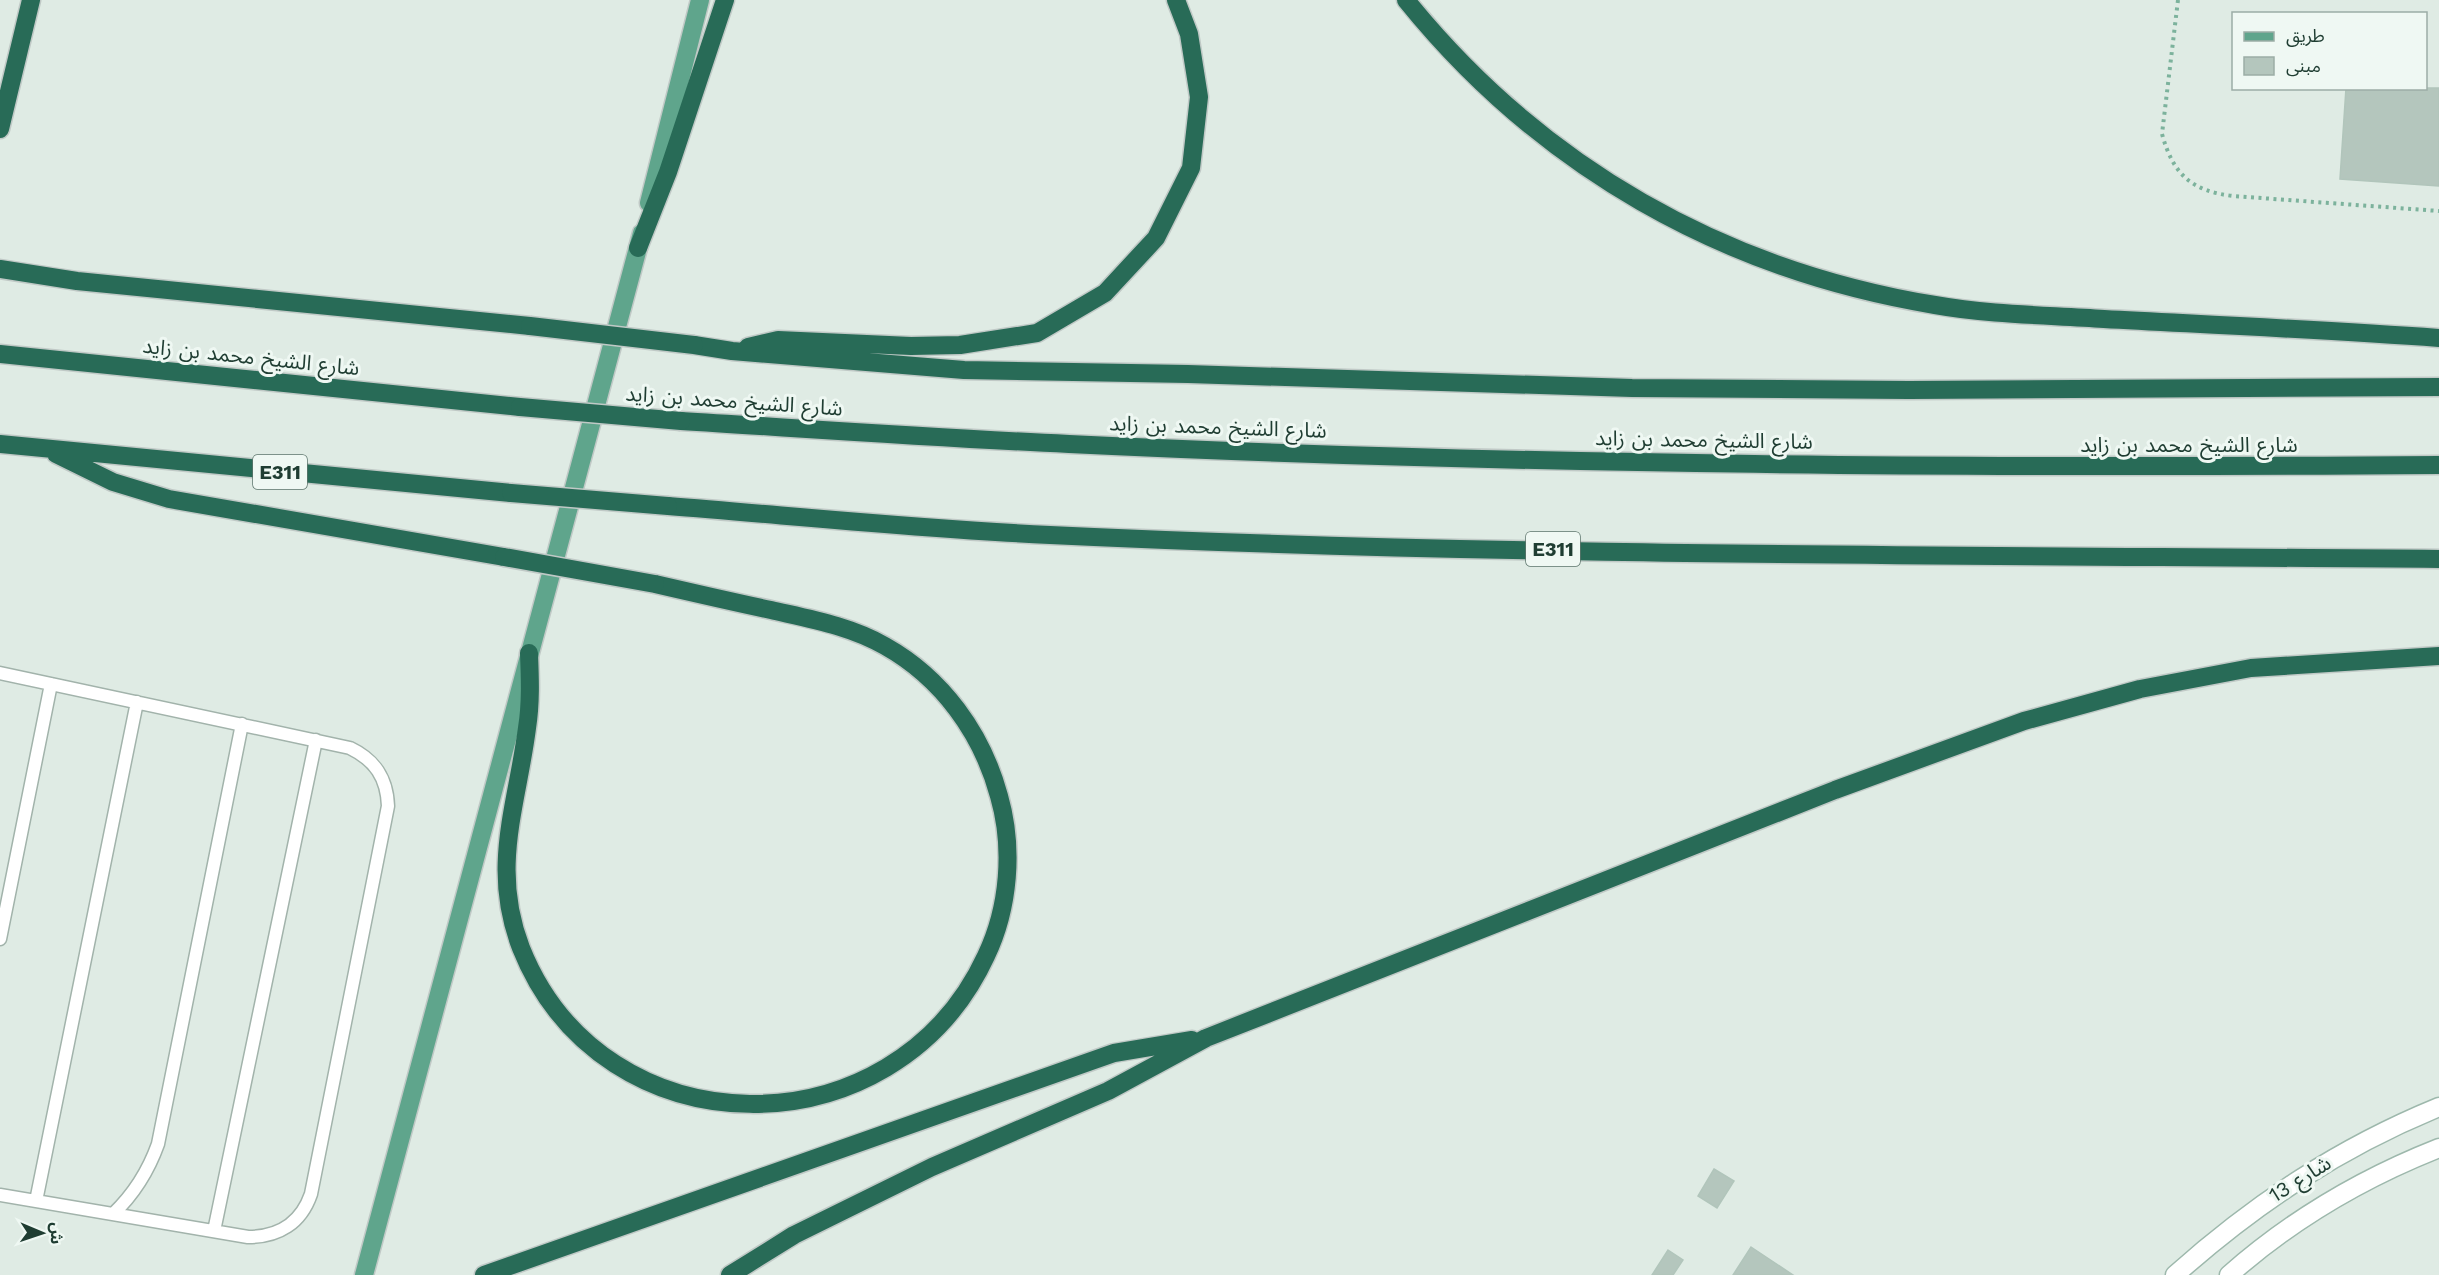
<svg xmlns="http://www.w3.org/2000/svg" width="2439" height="1275" font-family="'Work Sans','Noto Sans Arabic',sans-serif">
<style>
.building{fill:#b4c6bd;stroke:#b1c5bb;stroke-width:1.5}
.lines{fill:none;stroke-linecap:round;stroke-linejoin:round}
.lane-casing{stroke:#a2b3ab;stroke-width:15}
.secondary-casing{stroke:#9db8ac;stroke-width:21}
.primary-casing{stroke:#c0c9c6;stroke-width:21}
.highway-casing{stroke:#c0c9c6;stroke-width:21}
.path{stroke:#7cb29c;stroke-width:4;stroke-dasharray:3 4.5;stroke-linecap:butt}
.lane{stroke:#fff;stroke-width:12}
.secondary{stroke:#fff;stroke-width:18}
.primary{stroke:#5fa58c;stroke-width:18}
.highway{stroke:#286b57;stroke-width:18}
.highway-bridge-casing{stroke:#c0c9c6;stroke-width:21;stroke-linecap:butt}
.highway-bridge{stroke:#286b57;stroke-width:18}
.labels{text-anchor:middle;stroke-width:6;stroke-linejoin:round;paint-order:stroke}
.shield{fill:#eff8f3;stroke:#5d756c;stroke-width:1.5}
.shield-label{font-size:20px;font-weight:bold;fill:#1f3d32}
.street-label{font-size:21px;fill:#1f3d32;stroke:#eff8f3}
</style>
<rect width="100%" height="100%" fill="#dfebe4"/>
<path class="building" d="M2346 88H2439V186L2340 179Z
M1714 1169 1734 1181 1717 1208 1698 1196Z
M1751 1247 1793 1275H1733Z
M1668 1250 1683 1260 1673 1275H1652Z"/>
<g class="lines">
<defs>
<path id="lane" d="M0 673 350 748C375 760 387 778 388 806L311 1194C301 1223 279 1237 248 1237L0 1195
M0 939 51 684
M36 1201 137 702
M113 1214C134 1194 148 1172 158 1144L242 724
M214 1231 316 740"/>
<path id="secondary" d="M2175 1275C2256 1203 2339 1148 2439 1107
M2229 1275C2290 1221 2363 1178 2439 1148"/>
<path id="primary" d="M649 203 700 0
M364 1275 642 233"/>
<path id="highway" d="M1406 0C1541 167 1723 270 1935 305 1991 315 2048 315 2104 319 2216 325 2328 330 2439 338
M0 129 31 0
M638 248 668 172 725 0
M0 269 77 281 530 326
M694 345 732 351 964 370 1188 374 1632 388 1909 390 2439 387
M748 347 778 340 911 346 960 345 1037 333 1105 293 1156 238 1191 168 1199 97 1189 34 1176 0
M0 354 520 407
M681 421C811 429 940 438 1069 444 1526 466 1982 468 2439 465
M0 444 511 493
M56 454 113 482 169 499 504 557
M668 506C795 516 922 529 1050 535 1512 557 1976 555 2439 559
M529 653C530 678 531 703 527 728 517 806 490 868 521 948 603 1154 894 1155 986 956 1009 908 1014 848 999 796 982 733 942 678 885 646 850 626 810 619 771 610 733 602 694 593 655 584
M484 1275 1114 1053 1192 1040
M730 1275 794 1235 932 1167 1108 1091 1206 1038 1835 790 2024 721 2140 689 2251 668 2439 656"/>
</defs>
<use href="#lane" class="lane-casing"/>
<use href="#secondary" class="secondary-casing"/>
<use href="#primary" class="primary-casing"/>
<use href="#highway" class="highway-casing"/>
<path class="path" d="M2178 0 2162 134C2173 174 2191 191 2233 196L2439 211"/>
<use href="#lane" class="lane"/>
<use href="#secondary" class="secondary"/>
<use href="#primary" class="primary"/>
<use href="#highway" class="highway"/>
<defs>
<path id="highway-bridge" d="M530 326 694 345
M520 407 681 421
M511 493 668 506
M504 557 655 584"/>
</defs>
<use href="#highway-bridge" class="highway-bridge-casing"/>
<use href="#highway-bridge" class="highway-bridge"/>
</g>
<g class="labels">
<g class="shield">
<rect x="253" y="455" width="54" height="34" rx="4.5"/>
<rect x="1526" y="532" width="54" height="34" rx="4.5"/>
</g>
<g class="shield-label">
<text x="280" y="479">E311</text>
<text x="1553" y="556">E311</text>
</g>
<g class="street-label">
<text transform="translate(251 357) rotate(6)" y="7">شارع الشيخ محمد بن زايد</text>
<text transform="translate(734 401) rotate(4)" y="7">شارع الشيخ محمد بن زايد</text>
<text transform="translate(1218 427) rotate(2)" y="7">شارع الشيخ محمد بن زايد</text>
<text transform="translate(1704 440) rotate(1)" y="7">شارع الشيخ محمد بن زايد</text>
<text x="2189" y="452">شارع الشيخ محمد بن زايد</text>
<text transform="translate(2300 1179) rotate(-32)" y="7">شارع 13</text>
</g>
</g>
<rect x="2232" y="12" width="195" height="78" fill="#eff8f3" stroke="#9cada6" stroke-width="1.5"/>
<rect x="2244" y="32" width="30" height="9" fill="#5fa58c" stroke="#9cada6" stroke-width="1.5"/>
<text x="2286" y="42" font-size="18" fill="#1f3d32">طريق</text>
<rect x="2244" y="57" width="30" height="18" fill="#b4c6bd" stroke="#9cada6" stroke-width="1.5"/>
<text x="2286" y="72" font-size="18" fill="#1f3d32">مبنى</text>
<g transform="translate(42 1233) rotate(92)" stroke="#eff8f3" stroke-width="4.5" paint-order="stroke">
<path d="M0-4.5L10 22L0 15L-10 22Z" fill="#1f3d32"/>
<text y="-9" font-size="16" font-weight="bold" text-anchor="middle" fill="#1f3d32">ش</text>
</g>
</svg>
